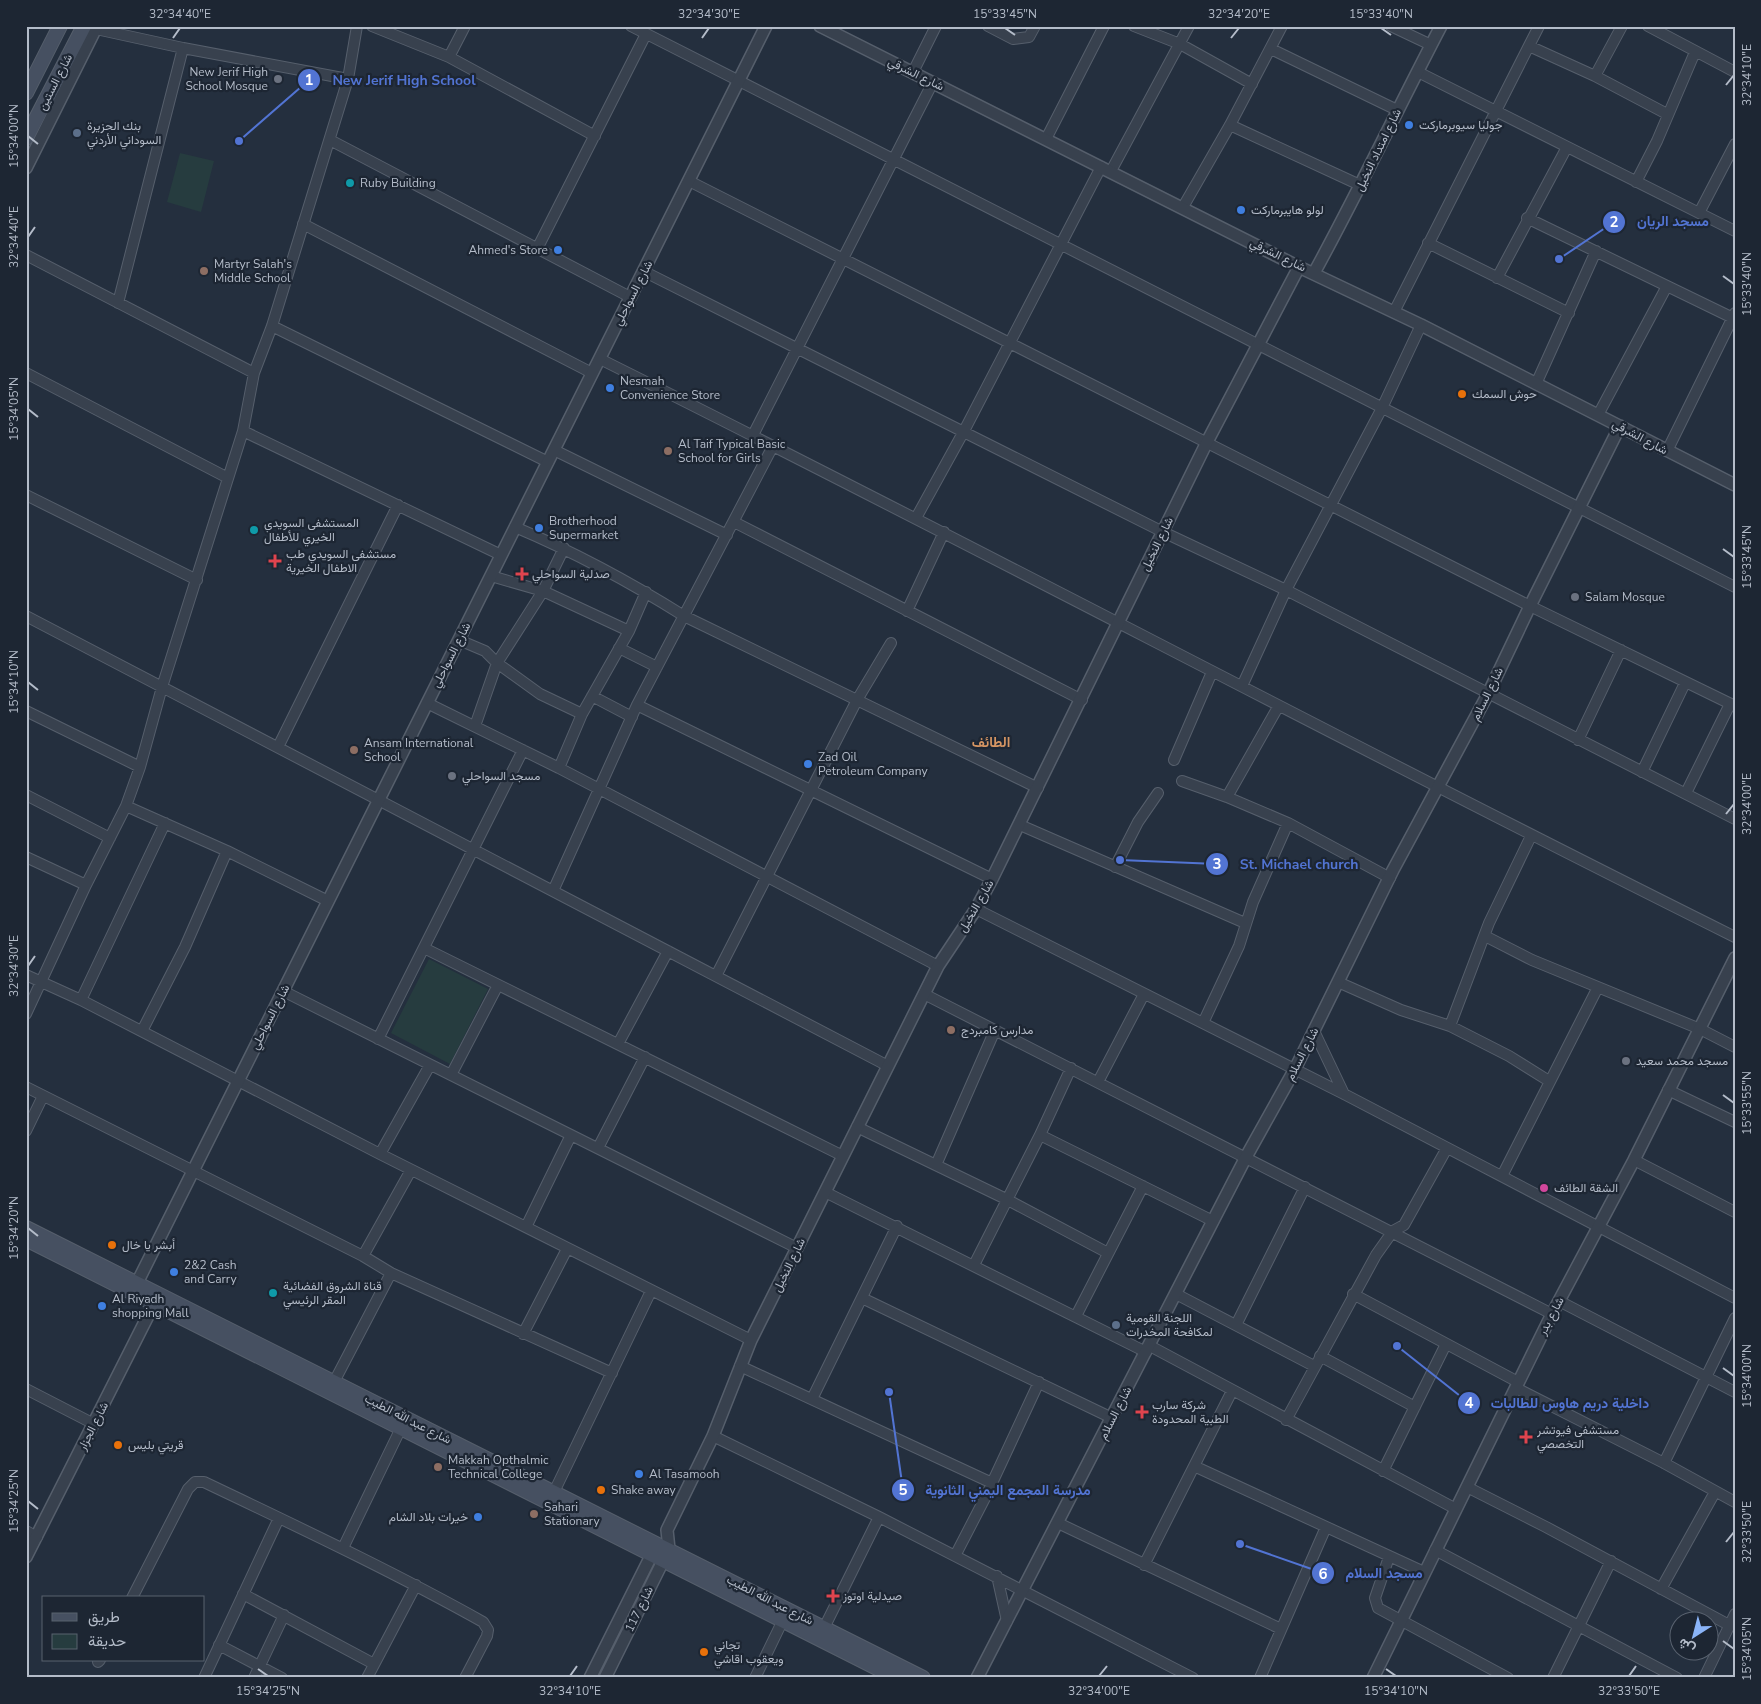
<svg xmlns="http://www.w3.org/2000/svg" width="1761" height="1704" font-family="'Nunito Sans',Vazirmatn,sans-serif">
<style>
.green{fill:#263c3f}
.lines{fill:none;stroke-linecap:round;stroke-linejoin:round}
.minor-casing{stroke:#565f6c;stroke-width:12}
.tertiary-casing{stroke:#565f6c;stroke-width:14}
.secondary-casing{stroke:#565f6c;stroke-width:16}
.minor{stroke:#38414e;stroke-width:10}
.tertiary{stroke:#38414e;stroke-width:11}
.secondary{stroke:#465061;stroke-width:14}
.ticks{fill:none;stroke:#b4bcc9;stroke-width:2}
.worship-dot{fill:#6b7280;stroke:#1d2633;stroke-width:2}
.shop-dot{fill:#3f7fe0;stroke:#1d2633;stroke-width:2}
.service-dot{fill:#5c6f8a;stroke:#1d2633;stroke-width:2}
.culture-dot{fill:#0f9aa8;stroke:#1d2633;stroke-width:2}
.education-dot{fill:#8d6e63;stroke:#1d2633;stroke-width:2}
.food-dot{fill:#e8710a;stroke:#1d2633;stroke-width:2}
.health-dot{fill:#e0444e;stroke:#1d2633;stroke-width:2}
.hotel-dot{fill:#d1479c;stroke:#1d2633;stroke-width:2}
.labels{text-anchor:middle;stroke-width:4.5;stroke-linejoin:round;paint-order:stroke}
.poi-label{font-size:12px;fill:#b4bcc9;stroke:#1d2633;text-anchor:start}
.street-label{font-size:12px;fill:#b4bcc9;stroke:#1d2633}
.neighbourhood-label{font-size:14px;font-weight:bold;fill:#d59563;stroke:#1d2633}
.leader{fill:none;stroke:#5274d3;stroke-width:2}
.callout-dot{fill:#5274d3;stroke:#1d2633;stroke-width:2}
.mark-label{font-size:15px;text-anchor:middle;font-weight:bold;fill:#fff}
.callout-label{font-size:14px;text-anchor:middle;font-weight:bold;fill:#5274d3;stroke:#1d2633;stroke-width:4.5;stroke-linejoin:round;paint-order:stroke}
.neatline{fill:none;stroke:#b4bcc9;stroke-width:2}
.ticks-label{font-size:12px;text-anchor:middle;fill:#b4bcc9}
</style>
<rect width="100%" height="100%" fill="#242f3e"/>
<path class="green" d="M180 153 214 161 201 212 167 202Z
M429 959 488 989 450 1064 391 1033Z"/>
<g class="lines">
<defs>
<path id="minor" d="M372 26 449 57 595 136
M631 26 1735 587
M988 26 1013 39 1029 37 1035 26
M1134 26 1180 44 1252 84
M1391 26 1431 45
M1648 26 1735 72
M96 29 183 48 348 79
M1529 46 1595 76 1667 114
M1271 49 1397 110
M449 57 465 26
M913 72 936 26
M1418 72 1735 231
M1595 76 1622 26
M1230 125 1362 186
M1046 139 1104 26
M330 140 630 297
M1111 171 1189 26
M689 181 1530 606 1735 706
M1636 182 1657 141 1695 52
M1183 207 1230 125 1282 26
M1699 213 1735 144
M1527 218 1735 319
M303 224 592 373
M1428 243 1569 313
M538 247 646 34
M26 255 254 373
M643 271 1163 532 1286 590 1735 819
M1497 278 1567 147
M118 303 183 48
M1394 312 1539 26
M272 326 548 462
M600 359C980 548 1354 748 1735 937
M26 373 228 478
M1536 384 1596 251
M1598 415 1667 286
M243 431 501 555
M753 435 933 82
M554 450 727 535
M1667 451 1735 313
M26 495 197 580
M916 518 964 431 1101 167
M734 522 1082 700
M515 527C574 552 630 582 684 616L1038 788
M491 576 543 591 629 631
M907 611 944 532
M26 616 888 1066
M459 640 485 651 497 663 540 694 582 714
M619 648 657 667
M1242 686 1286 590 1382 408 1421 325
M592 696 632 717
M427 703 559 768 938 966
M637 705 992 879
M26 711 140 767
M475 726 497 663 543 591 564 548
M1578 740 1621 650
M278 747 398 505
M1174 760 1212 672
M559 768 582 714 629 631 646 592
M1642 772 1685 683
M1182 781 1227 797 1288 823 1390 878
M1686 793 1730 704
M26 795 110 838
M1227 797 1278 707
M126 806 227 851 328 901
M1020 825 1245 923
M26 857 86 885
M1115 867 1138 822 1158 793
M553 891 637 705 773 446
M976 909 1344 1094 1735 1298
M1485 936 1532 960 1700 1029 1735 1047
M424 948 843 1156
M26 975 81 1000 380 1154 751 1340
M716 976 857 700 891 643
M1338 982 1401 1010 1450 1026 1509 1056 1549 1081
M283 991 797 1248
M924 994 1552 1314
M81 1000 165 823
M26 1014 86 885 126 806 140 767 162 687 243 431 254 373 272 326 348 79 357 26
M1203 1023 1239 946 1253 902 1288 823
M1450 1026 1489 923 1531 836
M142 1031 185 947 227 851
M1314 1031 1344 1094
M378 1039 523 750
M618 1044 668 951
M451 1075 498 985
M1098 1082 1144 994
M26 1087 363 1256 391 1273 612 1373
M1668 1090 1735 1122
M857 1127 1006 1199 1108 1253
M26 1131 43 1096
M1040 1135 1213 1221
M598 1148 645 1057
M380 1154 430 1065
M1634 1160 1735 1212
M936 1165 995 1030
M1502 1176 1597 989
M825 1192 1146 1352
M526 1227 571 1135
M363 1256 411 1170
M974 1265 1040 1135 1071 1068
M1176 1294 1314 1366
M1353 1294 1518 1382
M862 1298 1112 1418
M1559 1301 1735 1392
M1076 1316 1143 1186
M1236 1325 1305 1187
M523 1334 567 1249
M1150 1346 1456 1509
M1320 1356 1415 1407
M740 1366 992 1483
M334 1382 391 1273
M1516 1388 1664 1463 1735 1502
M26 1389 94 1424
M812 1399 897 1226
M1286 1420 1376 1255 1393 1231 1404 1225 1447 1148
M713 1436 879 1517 1193 1678
M1664 1463 1735 1318
M1194 1466 1424 1572
M1383 1471 1446 1344
M1467 1487 1546 1527 1729 1625
M554 1492 651 1291
M1058 1523 1281 1629
M26 1531 37 1537
M343 1548 401 1428
M1435 1550 1677 1678
M955 1556 986 1496 1039 1382
M1389 1557 1375 1598 1378 1608 1508 1678
M1144 1565 1232 1391
M997 1576 1007 1621
M1661 1589 1715 1492
M243 1594 374 1664
M132 1598 188 1489 195 1482H204C298 1527 392 1571 483 1622L488 1630 487 1636 465 1678
M824 1628 879 1517
M219 1645 282 1678
M98 1662 100 1660
M204 1678 279 1518
M254 1678 284 1615
M367 1678 416 1585
M755 1678 783 1620
M1260 1678 1326 1527
M1553 1678 1611 1561
M1704 1678 1735 1614"/>
<path id="tertiary" d="M820 26 1299 267 1421 325 1735 485
M26 168 97 26
M1314 273C1359 191 1398 108 1441 26
M137 1283 766 26
M26 1557 157 1298
M590 1678 655 1548
M605 1678 669 1549 667 1530 713 1436 751 1340 938 966 976 909 992 879 1207 442 1299 267
M977 1678 1246 1157 1295 1069 1393 870 1488 694 1530 606 1620 426
M1373 1678 1552 1314 1634 1160 1735 958"/>
<path id="secondary" d="M26 93 60 26
M26 138 84 26
M26 1228 923 1678
M26 1239 897 1678"/>
</defs>
<use href="#minor" class="minor-casing"/>
<use href="#tertiary" class="tertiary-casing"/>
<use href="#secondary" class="secondary-casing"/>
<use href="#minor" class="minor"/>
<use href="#tertiary" class="tertiary"/>
<use href="#secondary" class="secondary"/>
</g>
<path class="ticks" d="M1005 28 1015 35M1381 28 1391 35M173 38 180 28M702 38 709 28M1231 38 1239 28M1726 85 1734 75M28 136 38 144M28 237 35 227M1723 276 1734 284M28 409 38 417M1723 549 1734 557M28 682 38 690M1726 814 1734 804M28 966 35 956M1723 1095 1734 1103M28 1228 38 1236M1723 1368 1734 1376M28 1501 38 1509M1726 1542 1734 1532M1723 1641 1734 1649M258 1669 268 1676M1386 1669 1396 1676M570 1676 577 1666M1099 1676 1107 1666M1629 1676 1636 1666"/>
<g class="worship-dot">
<circle cx="278" cy="79" r="5"/>
<circle cx="1575" cy="597" r="5"/>
<circle cx="452" cy="776" r="5"/>
<circle cx="1626" cy="1061" r="5"/>
</g>
<g class="shop-dot">
<circle cx="1409" cy="125" r="5"/>
<circle cx="1241" cy="210" r="5"/>
<circle cx="558" cy="250" r="5"/>
<circle cx="610" cy="388" r="5"/>
<circle cx="539" cy="528" r="5"/>
<circle cx="808" cy="764" r="5"/>
<circle cx="174" cy="1272" r="5"/>
<circle cx="102" cy="1306" r="5"/>
<circle cx="639" cy="1474" r="5"/>
<circle cx="478" cy="1517" r="5"/>
</g>
<g class="service-dot">
<circle cx="77" cy="133" r="5"/>
<circle cx="1116" cy="1325" r="5"/>
</g>
<g class="culture-dot">
<circle cx="350" cy="183" r="5"/>
<circle cx="254" cy="530" r="5"/>
<circle cx="273" cy="1293" r="5"/>
</g>
<g class="education-dot">
<circle cx="204" cy="271" r="5"/>
<circle cx="668" cy="451" r="5"/>
<circle cx="354" cy="750" r="5"/>
<circle cx="951" cy="1030" r="5"/>
<circle cx="438" cy="1467" r="5"/>
<circle cx="534" cy="1514" r="5"/>
</g>
<g class="food-dot">
<circle cx="1462" cy="394" r="5"/>
<circle cx="112" cy="1245" r="5"/>
<circle cx="118" cy="1445" r="5"/>
<circle cx="601" cy="1490" r="5"/>
<circle cx="704" cy="1652" r="5"/>
</g>
<g class="health-dot">
<path d="M272.5 553.5h5v5h5v5h-5v5h-5v-5h-5v-5h5z"/>
<path d="M519.5 566.5h5v5h5v5h-5v5h-5v-5h-5v-5h5z"/>
<path d="M1139.5 1404.5h5v5h5v5h-5v5h-5v-5h-5v-5h5z"/>
<path d="M1523.5 1429.5h5v5h5v5h-5v5h-5v-5h-5v-5h5z"/>
<path d="M830.5 1588.5h5v5h5v5h-5v5h-5v-5h-5v-5h5z"/>
</g>
<circle class="hotel-dot" cx="1544" cy="1188" r="5"/>
<g class="labels">
<g class="poi-label">
<text x="268" y="76" text-anchor="end">New Jerif High<tspan x="268" dy="14">School Mosque</tspan></text>
<text x="1419" y="129">جوليا سيوبرماركت</text>
<text x="87" y="130">بنك الجزيرة<tspan x="87" dy="14">السوداني الأردني</tspan></text>
<text x="360" y="187">Ruby Building</text>
<text x="1251" y="214">لولو هايبرماركت</text>
<text x="548" y="254" text-anchor="end">Ahmed's Store</text>
<text x="214" y="268">Martyr Salah's<tspan x="214" dy="14">Middle School</tspan></text>
<text x="620" y="385">Nesmah<tspan x="620" dy="14">Convenience Store</tspan></text>
<text x="1472" y="398">حوش السمك</text>
<text x="678" y="448">Al Taif Typical Basic<tspan x="678" dy="14">School for Girls</tspan></text>
<text x="549" y="525">Brotherhood<tspan x="549" dy="14">Supermarket</tspan></text>
<text x="264" y="527">المستشفى السويدي<tspan x="264" dy="14">الخيري للأطفال</tspan></text>
<text x="286" y="558">مستشفى السويدي طب<tspan x="286" dy="14">الاطفال الخيرية</tspan></text>
<text x="532" y="578">صدلية السواحلي</text>
<text x="1585" y="601">Salam Mosque</text>
<text x="364" y="747">Ansam International<tspan x="364" dy="14">School</tspan></text>
<text x="818" y="761">Zad Oil<tspan x="818" dy="14">Petroleum Company</tspan></text>
<text x="462" y="780">مسجد السواحلي</text>
<text x="961" y="1034">مدارس كامبردج</text>
<text x="1636" y="1065">مسجد محمد سعيد</text>
<text x="1554" y="1192">الشقة الطائف</text>
<text x="122" y="1249">أبشر يا خال</text>
<text x="184" y="1269">2&amp;2 Cash<tspan x="184" dy="14">and Carry</tspan></text>
<text x="283" y="1290">قناة الشروق الفضائية<tspan x="283" dy="14">المقر الرئيسي</tspan></text>
<text x="112" y="1303">Al Riyadh<tspan x="112" dy="14">shopping Mall</tspan></text>
<text x="1126" y="1322">اللجنة القومية<tspan x="1126" dy="14">لمكافحة المخدرات</tspan></text>
<text x="1152" y="1409">شركة سارب<tspan x="1152" dy="14">الطبية المحدودة</tspan></text>
<text x="1537" y="1434">مستشفى فيوتشر<tspan x="1537" dy="14">التخصصي</tspan></text>
<text x="128" y="1449">قريتي بليس</text>
<text x="448" y="1464">Makkah Opthalmic<tspan x="448" dy="14">Technical College</tspan></text>
<text x="649" y="1478">Al Tasamooh</text>
<text x="611" y="1494">Shake away</text>
<text x="544" y="1511">Sahari<tspan x="544" dy="14">Stationary</tspan></text>
<text x="468" y="1521" text-anchor="end">خيرات بلاد الشام</text>
<text x="843" y="1600">صيدلية اوتوز</text>
<text x="714" y="1649">تجاني<tspan x="714" dy="14">ويعقوب اقاشي</tspan></text>
</g>
<g class="street-label">
<text transform="translate(916 74) rotate(26)" y="4">شارع الشرقي</text>
<text transform="translate(55 82) rotate(-63)" y="4">شارع الستين</text>
<text transform="translate(1378 150) rotate(-64)" y="4">شارع امتداد النخيل</text>
<text transform="translate(1278 255) rotate(26)" y="4">شارع الشرقي</text>
<text transform="translate(633 293) rotate(-63)" y="4">شارع السواحلي</text>
<text transform="translate(1640 437) rotate(28)" y="4">شارع الشرقي</text>
<text transform="translate(1157 544) rotate(-64)" y="4">شارع النخيل</text>
<text transform="translate(451 655) rotate(-63)" y="4">شارع السواحلي</text>
<text transform="translate(1487 694) rotate(-64)" y="4">شارع السلام</text>
<text transform="translate(976 906) rotate(-60)" y="4">شارع النخيل</text>
<text transform="translate(270 1017) rotate(-63)" y="4">شارع السواحلي</text>
<text transform="translate(1302 1054) rotate(-63)" y="4">شارع السلام</text>
<text transform="translate(789 1265) rotate(-64)" y="4">شارع النخيل</text>
<text transform="translate(1551 1316) rotate(-62)" y="4">شارع بدر</text>
<text transform="translate(1115 1413) rotate(-63)" y="4">شارع السلام</text>
<text transform="translate(408 1419) rotate(27)" y="4">شارع عبد الله الطيب</text>
<text transform="translate(93 1426) rotate(-63)" y="4">شارع الجزار</text>
<text transform="translate(770 1600) rotate(27)" y="4">شارع عبد الله الطيب</text>
<text transform="translate(639 1609) rotate(-64)" y="4">شارع 117</text>
</g>
<g class="neighbourhood-label">
<text x="991" y="747">الطائف</text>
</g>
</g>
<path class="leader" d="M239 141L309 80M1559 259L1614 222M1120 860L1217 864M1397 1346L1469 1403M889 1392L903 1490M1240 1544L1323 1573"/>
<g class="callout-dot">
<circle cx="239" cy="141" r="5"/>
<circle cx="1559" cy="259" r="5"/>
<circle cx="1120" cy="860" r="5"/>
<circle cx="1397" cy="1346" r="5"/>
<circle cx="889" cy="1392" r="5"/>
<circle cx="1240" cy="1544" r="5"/>
<circle cx="309" cy="80" r="12"/>
<circle cx="1614" cy="222" r="12"/>
<circle cx="1217" cy="864" r="12"/>
<circle cx="1469" cy="1403" r="12"/>
<circle cx="903" cy="1490" r="12"/>
<circle cx="1323" cy="1573" r="12"/>
</g>
<g class="mark-label">
<text x="309" y="85">1</text>
<text x="1614" y="227">2</text>
<text x="1217" y="869">3</text>
<text x="1469" y="1408">4</text>
<text x="903" y="1495">5</text>
<text x="1323" y="1579">6</text>
</g>
<g class="callout-label">
<text x="404" y="85">New Jerif High School</text>
<text x="1673" y="226">مسجد الريان</text>
<text x="1299" y="869">St. Michael church</text>
<text x="1570" y="1408">داخلية دريم هاوس للطالبات</text>
<text x="1008" y="1495">مدرسة المجمع اليمني الثانوية</text>
<text x="1384" y="1578">مسجد السلام</text>
</g>
<rect width="1761" height="1704" fill="none" stroke="#1d2633" stroke-width="55"/>
<rect x="42" y="1596" width="162" height="65" fill="#1d2633" stroke="#59626f"/>
<rect x="52" y="1613" width="25" height="8" fill="#465061" stroke="#59626f"/>
<text x="88" y="1622" font-size="15" fill="#b4bcc9">طريق</text>
<rect x="52" y="1634" width="25" height="15" fill="#263c3f" stroke="#59626f"/>
<text x="88" y="1646" font-size="15" fill="#b4bcc9">حديقة</text>
<g transform="translate(1694 1636) rotate(216)"><circle r="24" fill="#1d2633" stroke="#59626f"/>
<path d="M0-4L9 19L0 12L-9 19Z" fill="#8ab4f8"/>
<text y="-8" font-size="14" font-weight="bold" text-anchor="middle" fill="#b4bcc9">ش</text>
</g>
<rect x="28" y="28" width="1706" height="1648" class="neatline"/>
<g class="ticks-label">
<text x="180" y="18">32°34'40"E</text>
<text x="709" y="18">32°34'30"E</text>
<text x="1005" y="18">15°33'45"N</text>
<text x="1239" y="18">32°34'20"E</text>
<text x="1381" y="18">15°33'40"N</text>
<text transform="translate(1747 75) rotate(-90)" y="4">32°34'10"E</text>
<text transform="translate(14 136) rotate(-90)" y="4">15°34'00"N</text>
<text transform="translate(14 237) rotate(-90)" y="4">32°34'40"E</text>
<text transform="translate(1747 284) rotate(-90)" y="4">15°33'40"N</text>
<text transform="translate(14 409) rotate(-90)" y="4">15°34'05"N</text>
<text transform="translate(1747 557) rotate(-90)" y="4">15°33'45"N</text>
<text transform="translate(14 682) rotate(-90)" y="4">15°34'10"N</text>
<text transform="translate(1747 804) rotate(-90)" y="4">32°34'00"E</text>
<text transform="translate(14 966) rotate(-90)" y="4">32°34'30"E</text>
<text transform="translate(1747 1103) rotate(-90)" y="4">15°33'55"N</text>
<text transform="translate(14 1228) rotate(-90)" y="4">15°34'20"N</text>
<text transform="translate(1747 1376) rotate(-90)" y="4">15°34'00"N</text>
<text transform="translate(14 1501) rotate(-90)" y="4">15°34'25"N</text>
<text transform="translate(1747 1532) rotate(-90)" y="4">32°33'50"E</text>
<text transform="translate(1747 1649) rotate(-90)" y="4">15°34'05"N</text>
<text x="268" y="1695">15°34'25"N</text>
<text x="570" y="1695">32°34'10"E</text>
<text x="1099" y="1695">32°34'00"E</text>
<text x="1396" y="1695">15°34'10"N</text>
<text x="1629" y="1695">32°33'50"E</text>
</g>
</svg>
